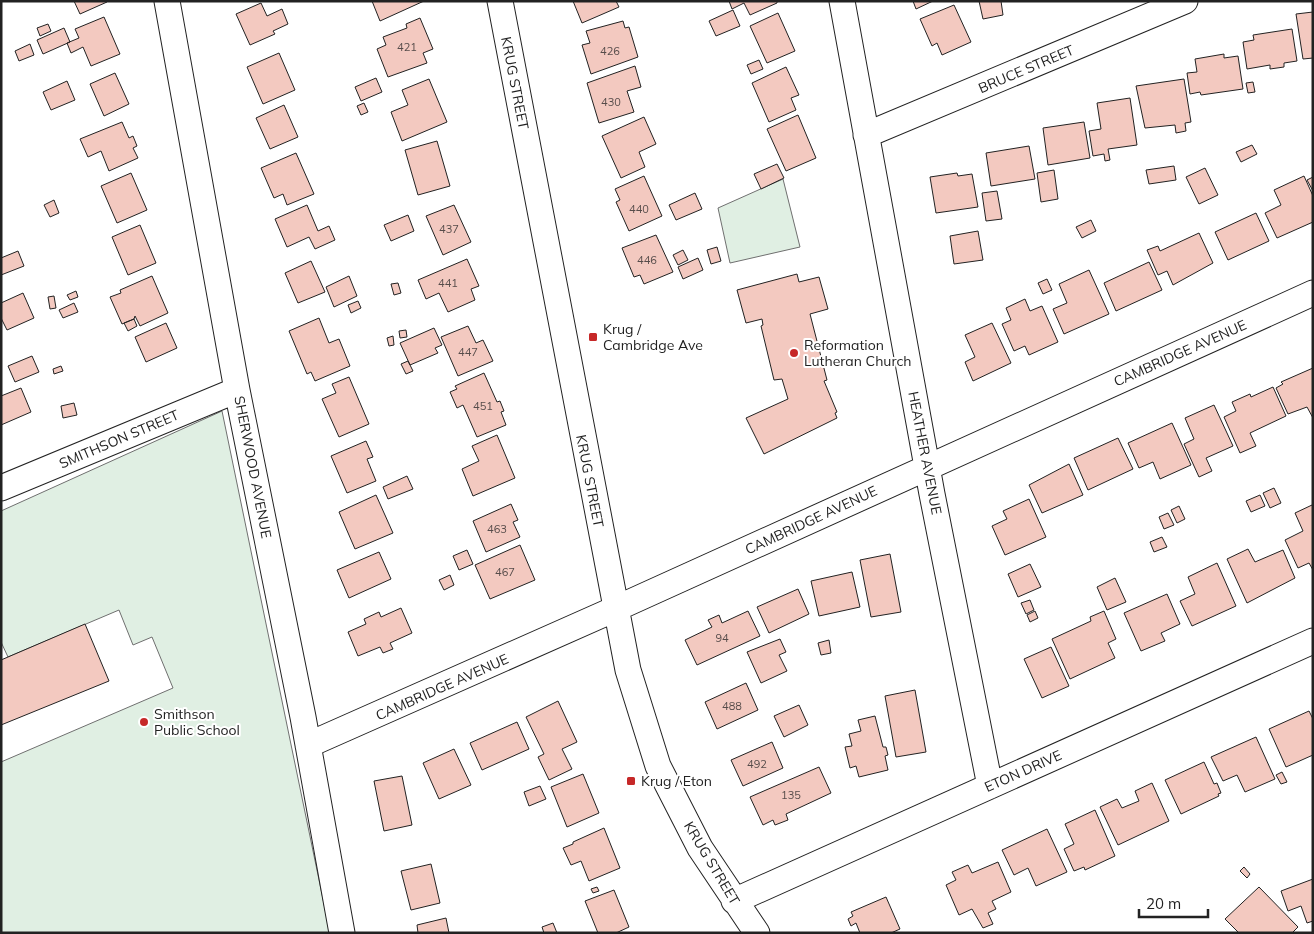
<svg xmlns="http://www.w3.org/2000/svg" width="1314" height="934" font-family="Mulish,sans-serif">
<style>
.green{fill:#e0efe3;stroke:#6f6f6f}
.building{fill:#f3c9c0;stroke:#222}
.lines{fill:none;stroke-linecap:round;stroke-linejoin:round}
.minor-casing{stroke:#222;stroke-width:27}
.minor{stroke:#fff;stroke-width:25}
.poi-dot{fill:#c62828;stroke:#fff;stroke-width:2}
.labels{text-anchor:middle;stroke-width:4;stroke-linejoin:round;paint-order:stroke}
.number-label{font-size:11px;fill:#564c4a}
.street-label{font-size:14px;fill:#222;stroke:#fff}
.poi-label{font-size:14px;fill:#222;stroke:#fff;text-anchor:start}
</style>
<rect width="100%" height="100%" fill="#fff"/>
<path class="green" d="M783 179 800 247 730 263 718 208Z
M222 411 330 933H1V762L173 688 152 637 133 645 119 610 8 657 1 642V511Z"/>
<path class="building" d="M74 1H107V2L80 14Z
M372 1H424L380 21Z
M573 1H616L619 7 582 23Z
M729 1H777V3L750 15 744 3 732 9Z
M913 1H933L916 9Z
M979 1H1001L1003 15 983 19Z
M261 3 267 16 282 9 288 24 273 31 275 34 250 45 236 14Z
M954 5 971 42 942 55 937 43 932 46 920 19Z
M733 10 740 26 716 36 709 21Z
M1313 12V58L1303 59 1296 14Z
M778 13 795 51 767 63 750 26Z
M104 17 120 54 91 66 83 47 71 53 67 43 79 38 75 29Z
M420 18 433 49 423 53 427 63 388 77 377 49 386 45 383 37 407 28 406 24Z
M623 21 625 28 629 27 638 57 591 74 582 45 590 43 586 31Z
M48 24 51 31 40 36 37 28Z
M64 28 70 42 43 54 37 40Z
M1292 29 1297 61 1284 63V67L1270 69V65L1247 69 1243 42 1254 40 1253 35Z
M30 44 34 55 19 61 15 51Z
M279 53 295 90 263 104 247 67Z
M1224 54V58L1238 56 1243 89 1201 95 1200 92 1190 94 1187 73 1197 72 1195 59Z
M759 60 763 69 751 74 747 65Z
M635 66 641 87 627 91 634 112 599 123 587 83Z
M786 67 799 95 791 98 796 110 769 122 752 83Z
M115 73 129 104 104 116 90 84Z
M376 78 382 92 361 101 355 87Z
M429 79 447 122 402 141 391 112 408 105 402 90Z
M1184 79 1191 122 1185 123 1186 131 1176 133 1175 125 1145 128 1136 86Z
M67 81 75 100 51 110 43 92Z
M1253 82 1255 92 1248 93 1246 83Z
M1130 98 1137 145 1108 149 1110 160 1105 161 1104 154 1093 156 1089 131 1101 129 1097 103Z
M364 103 368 112 361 115 357 106Z
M284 105 298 137 270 149 256 118Z
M798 115 816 158 786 171 767 129Z
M644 117 656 144 639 152 645 167 621 178 602 136Z
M122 122 129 138 133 136 137 146 133 148 138 158 109 171 101 151 88 157 80 139Z
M1084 122 1090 158 1048 165 1043 128Z
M437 141 450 186 418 195 405 150Z
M1252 145 1257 154 1241 162 1236 152Z
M1029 146 1035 179 991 186 986 153Z
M296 153 314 194 287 205 283 194 274 198 261 168Z
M777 164 784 178 761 189 754 174Z
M1174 166 1176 180 1149 184 1146 170Z
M1205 168 1218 195 1199 204 1186 177Z
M1054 170 1058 199 1041 202 1037 173Z
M131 173 147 210 117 223 101 186Z
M957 173 958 176 972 174 978 207 936 213 930 177Z
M644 176 662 216 629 231 616 202 620 200 615 189Z
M1304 176 1313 196V222L1277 238 1265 213 1281 205 1274 190Z
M1313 177V191L1307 180Z
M997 191 1002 219 986 221 982 193Z
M695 193 702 209 676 220 669 205Z
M54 200 59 213 50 217 44 205Z
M307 205 318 231 329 226 335 240 315 249 309 237 287 247 275 219Z
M454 205 471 242 443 255 426 216Z
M1256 213 1269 241 1228 260 1215 232Z
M408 215 414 231 391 241 384 225Z
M1091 220 1096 231 1082 238 1076 227Z
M140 225 156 263 128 275 112 237Z
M978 231 983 260 954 264 950 236Z
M1199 233 1213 263 1173 285 1167 271 1158 275 1147 250 1158 246 1160 251Z
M656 235 673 272 644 284 640 275 634 277 622 248Z
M717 247 721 261 711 264 707 250Z
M683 250 688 260 678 265 673 255Z
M18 251 24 266 1 275V258Z
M698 258 703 270 683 279 678 267Z
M467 259 479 286 471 289 475 300 448 312 439 293 426 299 418 280Z
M311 261 325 292 298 303 285 273Z
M1149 262 1162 290 1116 311 1104 283Z
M1089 270 1109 314 1064 334 1053 309 1067 303 1059 284Z
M797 274 799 282 819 277 828 309 810 314 827 380 824 381 837 412 835 413 837 418 764 454 746 418 788 399 782 379 774 380 761 326 763 325 762 319 746 323 737 290Z
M152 276 168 313 140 326 135 316 134 319 122 324 110 297 121 293 120 290Z
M349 276 357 296 334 307 326 287Z
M1047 279 1052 290 1043 294 1038 283Z
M398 283 401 293 394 295 391 284Z
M76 291 78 297 70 300 67 295Z
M23 293 34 318 7 330 1 318V303Z
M54 296 56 308 50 309 48 297Z
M1025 299 1030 311 1042 306 1058 342 1029 355 1025 346 1014 351 1002 324 1011 320 1006 308Z
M358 301 361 308 351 313 348 305Z
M74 303 78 312 63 318 59 310Z
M319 318 329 343 339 339 350 366 315 381 311 372 307 374 289 331Z
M134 319 137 326 128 331 124 323Z
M166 323 177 348 146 362 135 337Z
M992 323 1011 363 973 381 965 362 975 357 965 335Z
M468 326 476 343 483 340 493 361 458 376 441 337Z
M434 328 442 345 435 348 438 353 410 365 400 343Z
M406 330 407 337 400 338 399 331Z
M393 336 394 345 389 346 387 338Z
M32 356 39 372 15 382 8 366Z
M408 361 413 371 406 374 401 364Z
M61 366 63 371 54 374 53 369Z
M1313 368V418L1307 407 1288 414 1276 388 1283 384 1281 382Z
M484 373 497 402 500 401 504 411 501 412 506 425 477 437 463 405 457 408 450 392 457 389 455 386Z
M349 377 369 424 339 437 322 399 336 393 332 384Z
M1273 387 1286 416 1250 433 1256 446 1240 453 1224 417 1236 411 1232 402 1250 394 1251 397Z
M21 388 31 412 1 425V396Z
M74 403 77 415 63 418 61 406Z
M1214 405 1233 446 1206 458 1212 471 1199 477 1184 444 1194 439 1185 418Z
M1172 423 1191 465 1160 479 1153 462 1139 468 1128 443Z
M497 435 515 478 473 496 462 469 479 461 472 446Z
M1118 438 1133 469 1088 490 1074 458Z
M366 441 373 457 367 459 376 481 347 493 331 456Z
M1069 464 1083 495 1042 513 1029 485Z
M407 476 413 489 388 499 383 487Z
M1274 488 1281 503 1270 508 1263 493Z
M376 495 393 533 355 549 339 512Z
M1260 495 1265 506 1251 512 1246 501Z
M1029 499 1046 537 1005 555 992 526 1007 519 1003 511Z
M511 504 518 520 513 522 520 537 486 552 473 521Z
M1312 505 1313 507V570L1309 563 1298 568 1285 540 1303 531 1295 513Z
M1179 506 1185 519 1177 523 1171 510Z
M1168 513 1174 525 1164 529 1159 517Z
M1162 537 1167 547 1154 552 1150 542Z
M520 545 535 580 490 599 475 565Z
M1248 549 1255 562 1283 550 1295 578 1247 603 1227 559Z
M467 550 473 564 459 570 453 556Z
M379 552 391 579 349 598 337 570Z
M890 554 901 612 871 617 860 560Z
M1217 563 1236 606 1192 626 1180 601 1195 594 1188 577Z
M1030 564 1041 587 1018 597 1008 574Z
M852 572 860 607 819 616 811 581Z
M450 575 454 585 444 590 439 580Z
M1115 578 1126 602 1107 610 1097 587Z
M798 589 809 614 769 633 757 607Z
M1167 594 1180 624 1161 633 1165 641 1141 651 1124 613Z
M1030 600 1034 610 1026 614 1021 603Z
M401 608 412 633 390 643 393 649 383 653 380 647 358 656 348 632 366 624 364 619 379 612 381 617Z
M748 611 760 636 697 665 685 640 712 627 708 620 719 615 722 623Z
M1035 611 1038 618 1030 622 1027 615Z
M1104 611 1116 639 1108 643 1115 658 1070 679 1052 639 1091 621 1090 617Z
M85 624 109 681 1 725V660Z
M780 639 786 652 779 655 787 671 761 683 747 652Z
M829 640 831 653 821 655 818 643Z
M1051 647 1069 686 1042 698 1024 659Z
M746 683 758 710 717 729 705 702Z
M915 690 926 752 896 757 885 696Z
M558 701 577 742 562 749 572 769 549 780 538 757 544 754 526 717Z
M799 705 808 725 784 737 774 716Z
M1309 711 1313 719V755L1286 767 1269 729Z
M875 716 883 747H886L888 755 885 756 888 770 859 777 856 766 850 768 845 747 852 746 849 734 861 731 858 720Z
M517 722 529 749 482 770 470 743Z
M1256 737 1275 779 1245 792 1237 775 1223 781 1211 757Z
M772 742 783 768 743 786 731 760Z
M454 749 471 785 439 799 423 763Z
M1204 762 1214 784 1217 783 1221 793 1218 794 1219 796 1181 814 1165 780Z
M819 767 831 793 786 814 788 820 775 825 773 820 763 825 750 797Z
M1282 772 1287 782 1281 784 1276 775Z
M583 774 599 813 567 827 551 787Z
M402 776 412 825 384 831 374 781Z
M1152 783 1169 821 1118 845 1100 807 1117 799 1122 808 1139 801 1135 791Z
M540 786 546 799 529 806 524 792Z
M1095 810 1115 856 1085 870 1084 867 1074 871 1064 849 1074 844 1065 824Z
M604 828 620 868 589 881 581 861 571 865 563 848 573 844V842Z
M1047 829 1067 872 1036 886 1028 868 1014 875 1002 850Z
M998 862 1011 892 992 901 996 909 988 913 993 924 983 928 972 909 959 915 946 885 956 880 952 872 968 865 972 873Z
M431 864 440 903 411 910 401 871Z
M1244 867 1250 874 1247 878 1240 871Z
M1313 879V921L1307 923 1301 906 1288 911 1281 891Z
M597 887 599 891 593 893 591 889Z
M1259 887 1298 927 1292 933H1239L1225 919Z
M614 890 629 927 616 933H598L585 901Z
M886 897 900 929 891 933H860L856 923 851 926 848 919 853 916 851 912Z
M446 918 449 933H418L417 925Z
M553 923 557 933H544L542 927Z"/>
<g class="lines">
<defs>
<path id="minor" d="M167 1 237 390 303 717 342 933
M500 1 628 670 658 766 700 848 757 933
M842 1 932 494 990 786
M866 135 1185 1
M1 488 237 390
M308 745 615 609 1313 293
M734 901 1313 641"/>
</defs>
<use href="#minor" class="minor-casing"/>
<use href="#minor" class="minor"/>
</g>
<g class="poi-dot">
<rect x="588" y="332" width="10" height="10" rx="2.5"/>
<circle cx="794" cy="353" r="5"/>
<circle cx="144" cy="722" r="5"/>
<rect x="626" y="776" width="10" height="10" rx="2.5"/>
</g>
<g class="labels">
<g class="number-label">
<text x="407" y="51">421</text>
<text x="610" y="55">426</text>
<text x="611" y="106">430</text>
<text x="639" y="213">440</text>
<text x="449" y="233">437</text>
<text x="647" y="264">446</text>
<text x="448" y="287">441</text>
<text x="468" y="356">447</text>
<text x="483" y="410">451</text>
<text x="497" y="533">463</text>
<text x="505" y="576">467</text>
<text x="722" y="642">94</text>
<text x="732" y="710">488</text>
<text x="757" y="768">492</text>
<text x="791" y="799">135</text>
</g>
<g class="street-label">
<text transform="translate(1026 69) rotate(-23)" y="5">BRUCE STREET</text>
<text transform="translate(515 83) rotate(79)" y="5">KRUG STREET</text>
<text transform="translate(1180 353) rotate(-24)" y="5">CAMBRIDGE AVENUE</text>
<text transform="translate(119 439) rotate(-23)" y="5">SMITHSON STREET</text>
<text transform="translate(925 453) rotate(79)" y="5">HEATHER AVENUE</text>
<text transform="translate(253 467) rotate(79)" y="5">SHERWOOD AVENUE</text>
<text transform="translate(590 481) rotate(79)" y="5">KRUG STREET</text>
<text transform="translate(811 520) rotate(-25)" y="5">CAMBRIDGE AVENUE</text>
<text transform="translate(442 687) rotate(-24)" y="5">CAMBRIDGE AVENUE</text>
<text transform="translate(1023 771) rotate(-24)" y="5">ETON DRIVE</text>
<text transform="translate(712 863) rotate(59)" y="5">KRUG STREET</text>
</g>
<g class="poi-label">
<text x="603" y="334">Krug /<tspan x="603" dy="16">Cambridge Ave</tspan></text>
<text x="804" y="350">Reformation<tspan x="804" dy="16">Lutheran Church</tspan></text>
<text x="154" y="719">Smithson<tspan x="154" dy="16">Public School</tspan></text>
<text x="641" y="786">Krug / Eton</text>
</g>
</g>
<rect width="1314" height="934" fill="none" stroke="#222222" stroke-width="5"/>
<path d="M1139 909v8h69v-8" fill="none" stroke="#222222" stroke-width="2.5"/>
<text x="1146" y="909" font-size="15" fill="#222222" stroke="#ffffff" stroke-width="4" paint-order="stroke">20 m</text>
</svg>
